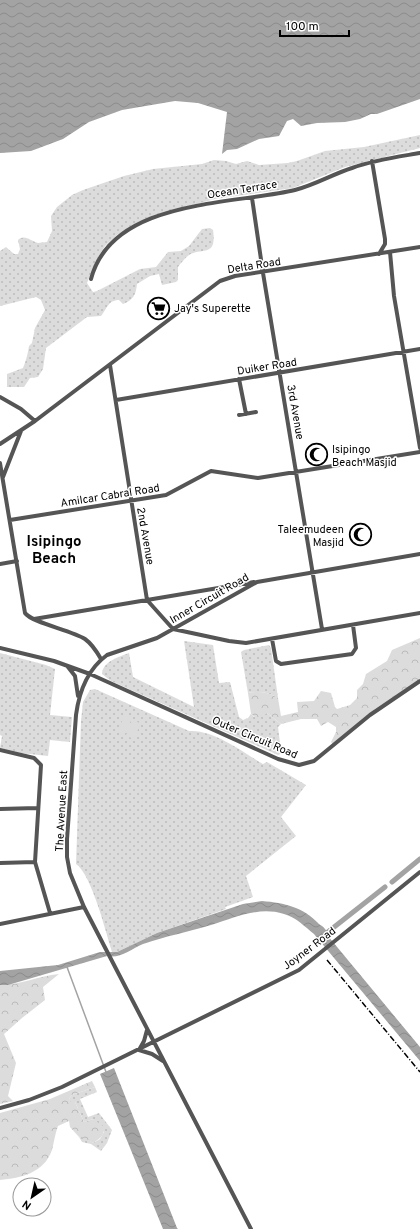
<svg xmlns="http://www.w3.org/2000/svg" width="420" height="1229" font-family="Overpass,sans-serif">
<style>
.grass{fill:url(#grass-dots)}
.forest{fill:url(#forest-crowns)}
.pitch{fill:#dcdcdc}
.water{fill:url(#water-waves)}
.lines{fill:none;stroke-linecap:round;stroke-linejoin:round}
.stream{stroke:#a3a3a3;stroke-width:1.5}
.canal{stroke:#a3a3a3;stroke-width:5}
.street{stroke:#555;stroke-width:4}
.rail{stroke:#000;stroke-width:1.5;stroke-dasharray:6 2 1 2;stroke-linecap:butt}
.labels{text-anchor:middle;stroke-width:3;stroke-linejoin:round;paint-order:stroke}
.street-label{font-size:11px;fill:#000;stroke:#fff}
.poi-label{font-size:11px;fill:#000;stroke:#fff;text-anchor:start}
.district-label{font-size:15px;font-weight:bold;fill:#000;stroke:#fff}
</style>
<defs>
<pattern id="grass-dots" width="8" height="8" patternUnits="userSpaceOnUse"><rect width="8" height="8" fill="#dcdcdc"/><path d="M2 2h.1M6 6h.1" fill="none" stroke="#bbb" stroke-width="1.8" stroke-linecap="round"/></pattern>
<pattern id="forest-crowns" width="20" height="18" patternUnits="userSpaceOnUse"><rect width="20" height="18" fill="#dcdcdc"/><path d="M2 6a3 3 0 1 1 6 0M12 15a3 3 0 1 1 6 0" fill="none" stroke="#bbb"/></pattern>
<pattern id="water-waves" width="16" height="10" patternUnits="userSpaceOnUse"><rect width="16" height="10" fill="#a3a3a3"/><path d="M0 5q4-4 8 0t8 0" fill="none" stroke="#8b8b8b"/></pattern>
</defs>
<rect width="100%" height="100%" fill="#fff"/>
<path class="grass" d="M420 135V148L345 167 293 188 215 199 170 211 134 225 117 235 105 246 96 261 87 283 93 292 97 291 140 269 156 267 168 252 181 251 189 246 202 229 210 228 213 230C217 258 202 247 189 255 185 258 181 263 178 267V280L176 282 162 285 159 274 150 276 137 284C136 295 133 300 123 304L119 300C108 300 107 309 101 316L87 317 46 348 43 369 38 377 30 378 24 387H7V374L23 368C26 361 28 353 29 346L32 343 35 328 45 310 41 300 36 297 0 306V251L6 247 14 254H18L20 249 18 240C25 234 30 241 38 243L47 242 52 231 51 216 57 207 72 195 83 190 124 176 153 169 202 164 214 160 226 161 236 164 247 161 259 165 288 163 297 161 325 151 364 147Z
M184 641 213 645 219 683 230 682 239 717 243 720 248 718 251 714 254 717 267 713 281 724 278 727 280 743 284 750 283 753 278 755 111 681 102 674C103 661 119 657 129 653L133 677 194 707Z
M269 645 271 648 278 698C268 692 260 691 248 693L241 652 244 650Z
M0 653 46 665 55 669 50 715 72 717 70 742 50 740 48 756 21 753 0 748 2 736 0 735Z
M95 689 189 731C213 729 243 752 263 764L267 762 306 785 281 817 296 836 246 876 253 897 225 907 226 909 157 933 117 952H112C106 933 92 875 76 864L81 721 83 702 90 690Z
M95 1087 97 1092 80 1099 88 1117 99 1113 112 1130 107 1143 101 1151 91 1144 82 1142 79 1137 80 1135 93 1143 100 1139 104 1132 93 1119 84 1122 75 1102H70L69 1099 72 1095Z"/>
<path class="forest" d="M420 638V679L375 709 333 745 331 742 336 732V727L328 722 321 726 317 719H301L281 724 267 713 256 718 251 714 248 693C260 691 268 692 278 698L281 716 298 712 297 702 314 701 321 691 331 693 335 707 337 709 350 705 357 698V690L363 684 366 674 387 661 392 650Z
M59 974 43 987 45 1000 22 1018 4 1034 16 1063 8 1096 13 1101 0 1104V985C20 985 39 976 59 974Z
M92 1081 95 1087 72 1095 69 1099 71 1102H75L84 1122 93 1119 103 1126C106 1134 100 1139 93 1143L80 1136 79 1137 70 1127 69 1121 58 1126C55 1134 54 1142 52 1150 44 1173 21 1178 0 1180V1113L50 1099Z"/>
<path class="pitch" d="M125 716 132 719 124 734 117 730Z
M134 720 141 724 133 739 126 735Z"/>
<path class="water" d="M0 0H420V99L377 114H371L360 119 345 122 317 123 301 126 293 119 287 121 279 136 259 139 237 149 227 150 222 154 227 112 198 103 175 101 122 110 89 122 63 139 31 151 0 153Z
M262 901C285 903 303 907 319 924 324 927 327 930 328 936L420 1047V1061L314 934C305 927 296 917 284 914 258 906 235 918 211 925 188 932 166 936 143 944 131 949 120 959 107 956L8 985H0V971L58 965 100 952H117L157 933 243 904Z
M114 1068 177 1228 178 1229H163L100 1074Z"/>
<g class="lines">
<path class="stream" d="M67 967 106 1072"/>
<path class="canal" d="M392 882 420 859
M324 935 385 887"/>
<path class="street" d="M372 161 385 239V244L379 254
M252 198 263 273 322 629
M390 252 394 296 420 448
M91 279C112 199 232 205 295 190 315 185 333 174 352 168 374 160 397 157 420 153
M110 365 147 600 173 629 229 641 246 643 420 613
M239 379 246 414
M0 397 21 409 35 421
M116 400 420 349
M239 415 256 412
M0 444 35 421 220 281 235 276 420 247
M0 463 25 613C32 623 71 630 85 639 92 644 97 652 101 659
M3 477 21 431
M10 520 166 495 211 471 258 478 420 452
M0 564 17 561
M34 619 254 582
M272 639 276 661 281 664 352 654 356 648 353 625
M0 648 54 661 90 674 278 759 299 765 314 761 370 715 420 681
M68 667 75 676 78 696
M0 750 34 758 41 765 35 862 50 913
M0 809 37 808
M0 863 35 862
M0 924 84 907
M147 1030 144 1041 139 1050 152 1054 163 1061
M0 1108 29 1100 62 1087 299 970 420 872
M251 1229 84 907 70 873 67 857V839L76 715C79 692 88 669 107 655L157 638 257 582 420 554"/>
<path class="rail" d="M327 960 420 1072"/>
</g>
<defs>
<symbol id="supermarket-ring" viewBox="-11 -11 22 22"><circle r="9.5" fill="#fff" stroke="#000" stroke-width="1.5"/><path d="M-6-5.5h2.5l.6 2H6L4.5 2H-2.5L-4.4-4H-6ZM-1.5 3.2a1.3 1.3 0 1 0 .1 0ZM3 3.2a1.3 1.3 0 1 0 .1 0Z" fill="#000"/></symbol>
<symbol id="mosque-ring" viewBox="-11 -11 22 22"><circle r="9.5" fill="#fff" stroke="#000" stroke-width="1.5"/><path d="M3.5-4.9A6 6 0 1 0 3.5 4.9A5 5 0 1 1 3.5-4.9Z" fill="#000"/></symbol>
</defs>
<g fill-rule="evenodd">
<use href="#supermarket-ring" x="146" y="296" width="25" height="25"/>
<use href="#mosque-ring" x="304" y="442" width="25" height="25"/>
<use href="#mosque-ring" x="348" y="522" width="25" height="25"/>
</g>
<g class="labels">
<g class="street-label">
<text transform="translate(242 189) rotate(-9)" y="4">Ocean Terrace</text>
<text transform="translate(254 265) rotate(-9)" y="4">Delta Road</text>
<text transform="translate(267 366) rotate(-9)" y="4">Duiker Road</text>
<text transform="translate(296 412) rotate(80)" y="4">3rd Avenue</text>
<text transform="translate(110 495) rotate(-9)" y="4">Amilcar Cabral Road</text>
<text transform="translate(146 536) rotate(80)" y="4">2nd Avenue</text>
<text transform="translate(209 598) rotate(-30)" y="4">Inner Circuit Road</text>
<text transform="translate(255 737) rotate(23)" y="4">Outer Circuit Road</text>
<text transform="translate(61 811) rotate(-87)" y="4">The Avenue East</text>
<text transform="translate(309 948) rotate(-37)" y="4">Joyner Road</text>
</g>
<g class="poi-label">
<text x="174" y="312">Jay's Superette</text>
<text x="332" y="453">Isipingo<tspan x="332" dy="13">Beach Masjid</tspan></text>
<text x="344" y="533" text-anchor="end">Taleemudeen<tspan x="344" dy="13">Masjid</tspan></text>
</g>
<g class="district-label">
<text x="54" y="546">Isipingo<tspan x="54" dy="17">Beach</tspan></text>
</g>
</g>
<g transform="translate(32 1197) rotate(214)"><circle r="19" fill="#ffffff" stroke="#999999"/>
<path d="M0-3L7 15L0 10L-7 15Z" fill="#000000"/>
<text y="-6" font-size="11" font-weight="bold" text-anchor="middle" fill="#000000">N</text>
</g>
<path d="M280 30v6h69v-6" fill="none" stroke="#000000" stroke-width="2"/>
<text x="286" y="30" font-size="12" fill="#000000" stroke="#ffffff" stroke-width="3" paint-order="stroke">100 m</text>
</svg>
